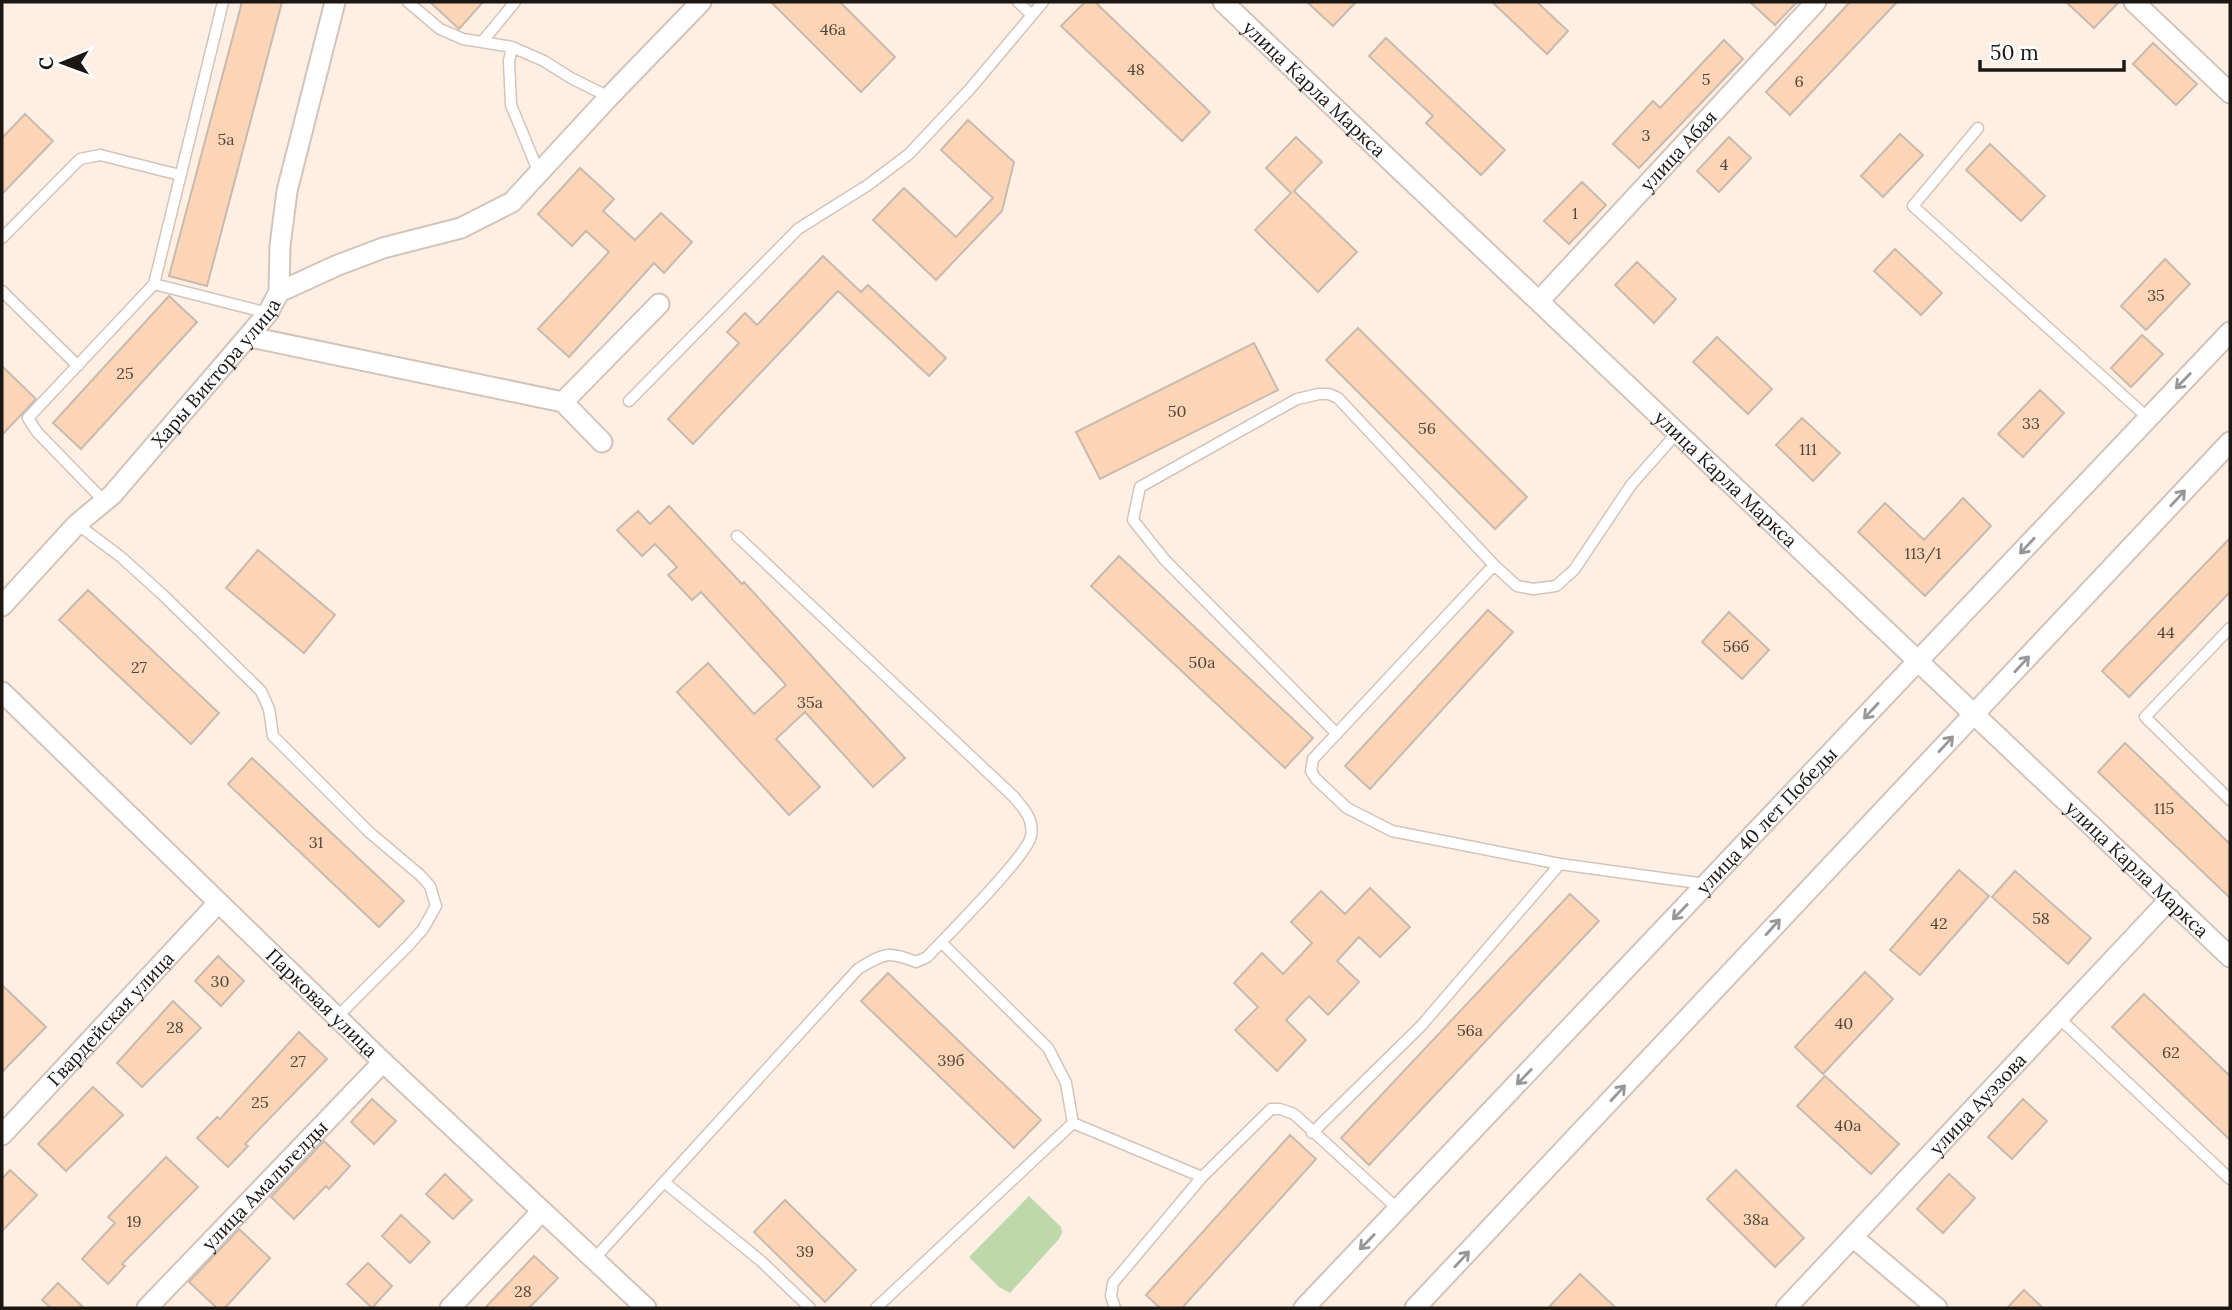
<svg xmlns="http://www.w3.org/2000/svg" width="2232" height="1310" font-family="Lora,serif">
<style>
.green{fill:#bdd9ab}
.building{fill:#fcd4b6;stroke:#c9baaf;stroke-width:2}
.lines{fill:none;stroke-linecap:round;stroke-linejoin:round}
.service-casing{stroke:#d3c4b9;stroke-width:13}
.minor-casing{stroke:#d3c4b9;stroke-width:23}
.service{stroke:#fff;stroke-width:10}
.minor{stroke:#fff;stroke-width:19}
.oneway{stroke:#999795}
.labels{text-anchor:middle;stroke-width:5;stroke-linejoin:round;paint-order:stroke}
.number-label{font-size:16px;fill:#54463c}
.street-label{font-size:19px;fill:#1c1713;stroke:#fff}
</style>
<rect width="100%" height="100%" fill="#ffefe3"/>
<path class="green" d="M1029 1196 1061 1227 1062 1233 1059 1239 1010 1293 999 1287 969 1257Z"/>
<path class="building" d="M242 2H282L207 286 169 276Z
M430 2H483L459 29Z
M771 2H840L895 57 861 92Z
M1085 2H1095L1210 112 1182 141 1061 26Z
M1307 2H1356L1333 26Z
M1492 2H1537L1568 31 1547 54Z
M1750 2H1797L1775 25Z
M1850 2H1897L1790 115 1766 92Z
M2066 2H2119L2094 28Z
M1386 38 1505 150 1481 175 1426 123 1433 116 1369 56Z
M1724 40 1743 59 1639 168 1613 144 1653 101 1660 108Z
M2153 43 2197 84 2176 105 2133 64Z
M25 114 53 141 2 194V138Z
M968 120 1014 162 1002 211 936 280 873 220 904 188 956 237 993 198 941 150Z
M1900 134 1923 155 1883 197 1861 176Z
M1296 137 1322 162 1294 191 1357 252 1318 292 1255 230 1291 193 1266 168Z
M1729 137 1751 158 1719 192 1697 171Z
M1990 144 2045 196 2021 221 1966 170Z
M580 168 614 199 603 211 635 240 661 213 692 242 664 273 654 263 569 357 538 329 609 252 586 231 572 246 538 214Z
M1582 182 1606 205 1569 244 1544 221Z
M1895 249 1942 293 1921 315 1874 271Z
M823 256 861 292 868 285 946 358 929 376 838 291 693 444 668 419 739 343 727 332 745 313 757 325Z
M2165 259 2190 284 2146 330 2121 306Z
M1637 262 1676 299 1654 323 1615 285Z
M169 296 197 322 81 449 53 423Z
M1358 328 1527 497 1495 529 1326 360Z
M2142 335 2163 354 2131 387 2111 368Z
M1717 337 1772 389 1748 414 1693 362Z
M1254 343 1278 390 1100 479 1076 432Z
M2 366 36 399 2 435Z
M2040 390 2064 413 2023 457 1998 434Z
M1802 418 1840 453 1813 481 1776 445Z
M1963 498 1991 526 1925 596 1858 532 1885 503 1924 540Z
M669 506 742 584 744 582 905 758 873 787 805 712 776 739 820 787 789 815 677 692 708 663 754 714 786 685 701 592 692 600 668 575 677 567 655 544 642 556 617 530 638 511 650 524Z
M2230 538V592L2129 697 2102 671Z
M258 550 335 615 304 653 226 588Z
M1119 556 1313 738 1285 768 1091 586Z
M88 590 219 713 191 744 59 620Z
M1488 610 1513 632 1370 789 1345 766Z
M1729 612 1769 650 1742 679 1702 642Z
M2125 743 2230 844V898L2098 772Z
M252 758 404 901 379 927 228 784Z
M1959 870 1989 896 1920 975 1890 950Z
M2015 871 2091 938 2068 964 1992 897Z
M1370 888 1410 927 1380 957 1359 937 1337 961 1359 982 1328 1015 1309 996 1286 1020 1306 1040 1277 1071 1235 1030 1258 1007 1234 983 1262 953 1283 974 1312 943 1291 922 1321 891 1345 914Z
M1570 894 1599 921 1369 1165 1341 1138Z
M218 956 244 981 221 1006 195 981Z
M1865 972 1893 999 1823 1074 1795 1047Z
M888 973 1041 1120 1014 1148 861 1001Z
M2 985 46 1027 2 1072Z
M2144 994 2230 1076V1140L2112 1027Z
M173 1001 201 1028 142 1087 117 1063Z
M299 1032 327 1059 245 1144 248 1146 228 1167 197 1138 217 1117 220 1119Z
M1825 1076 1899 1144 1871 1174 1797 1106Z
M93 1087 123 1115 66 1171 38 1144Z
M372 1099 396 1121 374 1144 351 1122Z
M2023 1099 2047 1121 2012 1159 1988 1137Z
M1290 1135 1316 1159 1182 1308H1160L1146 1295Z
M324 1141 350 1166 329 1189 326 1186 294 1219 271 1197Z
M166 1157 198 1187 122 1264 125 1266 108 1284 82 1259 115 1223 108 1217Z
M10 1170 37 1195 2 1231V1179Z
M1736 1170 1804 1238 1775 1267 1707 1199Z
M445 1174 472 1200 453 1219 426 1194Z
M1949 1174 1975 1198 1943 1233 1917 1209Z
M785 1200 856 1270 825 1302 754 1232Z
M401 1215 430 1242 410 1263 382 1236Z
M239 1229 270 1258 225 1308H217L189 1282Z
M534 1256 558 1278 529 1308H485Z
M368 1263 392 1286 372 1308 347 1284Z
M1580 1274 1616 1308H1548Z
M58 1283 84 1308H51L42 1300Z
M2024 1290 2043 1308H2007Z"/>
<g class="lines">
<defs>
<path id="service" d="M408 2 440 29 463 39 512 47 544 61 571 78 609 97
M1018 2 1032 15
M482 42 515 2
M512 47 509 61 511 105 539 173
M1978 128 1913 206 2148 418
M2 238 80 159 100 155 180 175
M154 284 268 313
M2 291 78 366
M629 401 798 229 868 185 909 154 970 89 1043 2
M105 502 37 432 28 418 154 284 223 2
M77 524 121 557 164 596 261 691 269 709 273 736 369 832 420 875 430 886 436 906 423 929 407 947 337 1017
M1494 565 1313 759 1311 771 1316 779 1347 808 1392 831 1560 864 1705 884
M2230 628 2145 717 2230 800
M1337 734 1164 559 1133 520 1140 487 1297 399 1319 394H1329L1338 398 1494 565 1517 586 1533 589 1556 586 1574 570 1631 485 1676 434
M2059 1018 2230 1179
M1073 1123 1202 1177 1271 1109H1280L1294 1114 1398 1209
M1312 1133 1421 1026 1560 864
M664 1182 761 1261 810 1308
M594 1259 858 969C883 954 887 950 916 962L927 957C945 938 1028 855 1031 836 1034 819 1024 809 1014 797L737 536
M876 1308 1073 1123 1066 1083 1048 1048 941 942
M1115 1308 1111 1296 1113 1283 1202 1177"/>
<g id="minor">
<path id="s1" d="M1223 2 2230 957"/>
<path d="M2134 2 2230 93"/>
<path d="M279 292 338 265 383 248 461 228 512 202 609 97 701 2"/>
<path id="s2" d="M1539 301 1816 2"/>
<path d="M250 337 563 402 602 442"/>
<path d="M563 402 659 304"/>
<path id="s3" d="M2 606 77 524 112 495 268 313 279 292 280 246 287 191 335 2"/>
<path id="s4" d="M2 692 383 1062 646 1308"/>
<path id="s5" d="M2 1135 218 903"/>
<path d="M1854 1238 1937 1308"/>
<path id="s6" d="M147 1308 383 1062"/>
<path d="M450 1308 542 1211"/>
<path id="s7" d="M1304 1308 2230 332"/>
<path d="M1415 1308 2230 442"/>
<path id="s8" d="M1786 1308 2170 899"/>
</g>
</defs>
<use href="#service" class="service-casing"/>
<use href="#minor" class="minor-casing"/>
<use href="#service" class="service"/>
<use href="#minor" class="minor"/>
</g>
<defs><path id="oneway-shaft" d="M-6 0H5M1.5-3L5.5 0L1.5 3" fill="none" stroke-width="1.6" stroke-linecap="round" stroke-linejoin="round" transform="scale(1.75)"/></defs>
<g class="oneway">
<use href="#oneway-shaft" transform="translate(2183 381) rotate(134)"/>
<use href="#oneway-shaft" transform="translate(2178 498) rotate(-47)"/>
<use href="#oneway-shaft" transform="translate(2027 546) rotate(133)"/>
<use href="#oneway-shaft" transform="translate(2022 664) rotate(-47)"/>
<use href="#oneway-shaft" transform="translate(1871 711) rotate(133)"/>
<use href="#oneway-shaft" transform="translate(1946 744) rotate(-47)"/>
<use href="#oneway-shaft" transform="translate(1680 912) rotate(134)"/>
<use href="#oneway-shaft" transform="translate(1773 927) rotate(-48)"/>
<use href="#oneway-shaft" transform="translate(1524 1077) rotate(134)"/>
<use href="#oneway-shaft" transform="translate(1618 1093) rotate(-47)"/>
<use href="#oneway-shaft" transform="translate(1367 1242) rotate(134)"/>
<use href="#oneway-shaft" transform="translate(1462 1259) rotate(-47)"/>
</g>
<g class="labels">
<g class="number-label">
<text x="833" y="35">46а</text>
<text x="1136" y="75">48</text>
<text x="1706" y="85">5</text>
<text x="1799" y="87">6</text>
<text x="1646" y="141">3</text>
<text x="226" y="145">5а</text>
<text x="1724" y="170">4</text>
<text x="1575" y="219">1</text>
<text x="2156" y="301">35</text>
<text x="125" y="379">25</text>
<text x="1177" y="417">50</text>
<text x="2031" y="429">33</text>
<text x="1427" y="434">56</text>
<text x="1808" y="455">111</text>
<text x="1923" y="559">113/1</text>
<text x="2166" y="638">44</text>
<text x="1736" y="652">56б</text>
<text x="1202" y="668">50а</text>
<text x="139" y="673">27</text>
<text x="810" y="708">35а</text>
<text x="2164" y="814">115</text>
<text x="316" y="848">31</text>
<text x="2041" y="924">58</text>
<text x="1939" y="929">42</text>
<text x="220" y="987">30</text>
<text x="1844" y="1029">40</text>
<text x="175" y="1033">28</text>
<text x="1470" y="1036">56а</text>
<text x="2171" y="1058">62</text>
<text x="951" y="1066">39б</text>
<text x="298" y="1067">27</text>
<text x="260" y="1108">25</text>
<text x="1848" y="1131">40а</text>
<text x="1756" y="1225">38а</text>
<text x="134" y="1227">19</text>
<text x="805" y="1257">39</text>
<text x="523" y="1297">28</text>
</g>
<g class="street-label">
<text dy="7" stroke="none"><textPath href="#s1" startOffset="126">улица Карла Маркса</textPath></text>
<text dy="7" stroke="none"><textPath href="#s2" startOffset="205">улица Абая</textPath></text>
<text dy="7" stroke="none"><textPath href="#s3" startOffset="317">Хары Виктора улица</textPath></text>
<text dy="7" stroke="none"><textPath href="#s1" startOffset="693">улица Карла Маркса</textPath></text>
<text dy="7" stroke="none"><textPath href="#s7" startOffset="672">улица 40 лет Победы</textPath></text>
<text dy="7" stroke="none"><textPath href="#s1" startOffset="1260">улица Карла Маркса</textPath></text>
<text dy="7" stroke="none"><textPath href="#s4" startOffset="446">Парковая улица</textPath></text>
<text dy="7" stroke="none"><textPath href="#s5" startOffset="159">Гвардейская улица</textPath></text>
<text dy="7" stroke="none"><textPath href="#s8" startOffset="280">улица Ауэзова</textPath></text>
<text dy="7" stroke="none"><textPath href="#s6" startOffset="170">улица Амальгелды</textPath></text>
</g>
</g>
<rect width="2232" height="1310" fill="none" stroke="#1c1713" stroke-width="7"/>
<g transform="translate(63 63) rotate(269)" stroke="#ffffff" stroke-width="5" paint-order="stroke">
<path d="M0-5L12 26L0 18L-12 26Z" fill="#1c1713"/>
<text y="-10" font-size="19" font-weight="bold" text-anchor="middle" fill="#1c1713">С</text>
</g>
<path d="M1980 60v10h144v-10" fill="none" stroke="#1c1713" stroke-width="3.5"/>
<text x="1990" y="60" font-size="21" fill="#1c1713" stroke="#ffffff" stroke-width="5" paint-order="stroke">50 m</text>
</svg>
